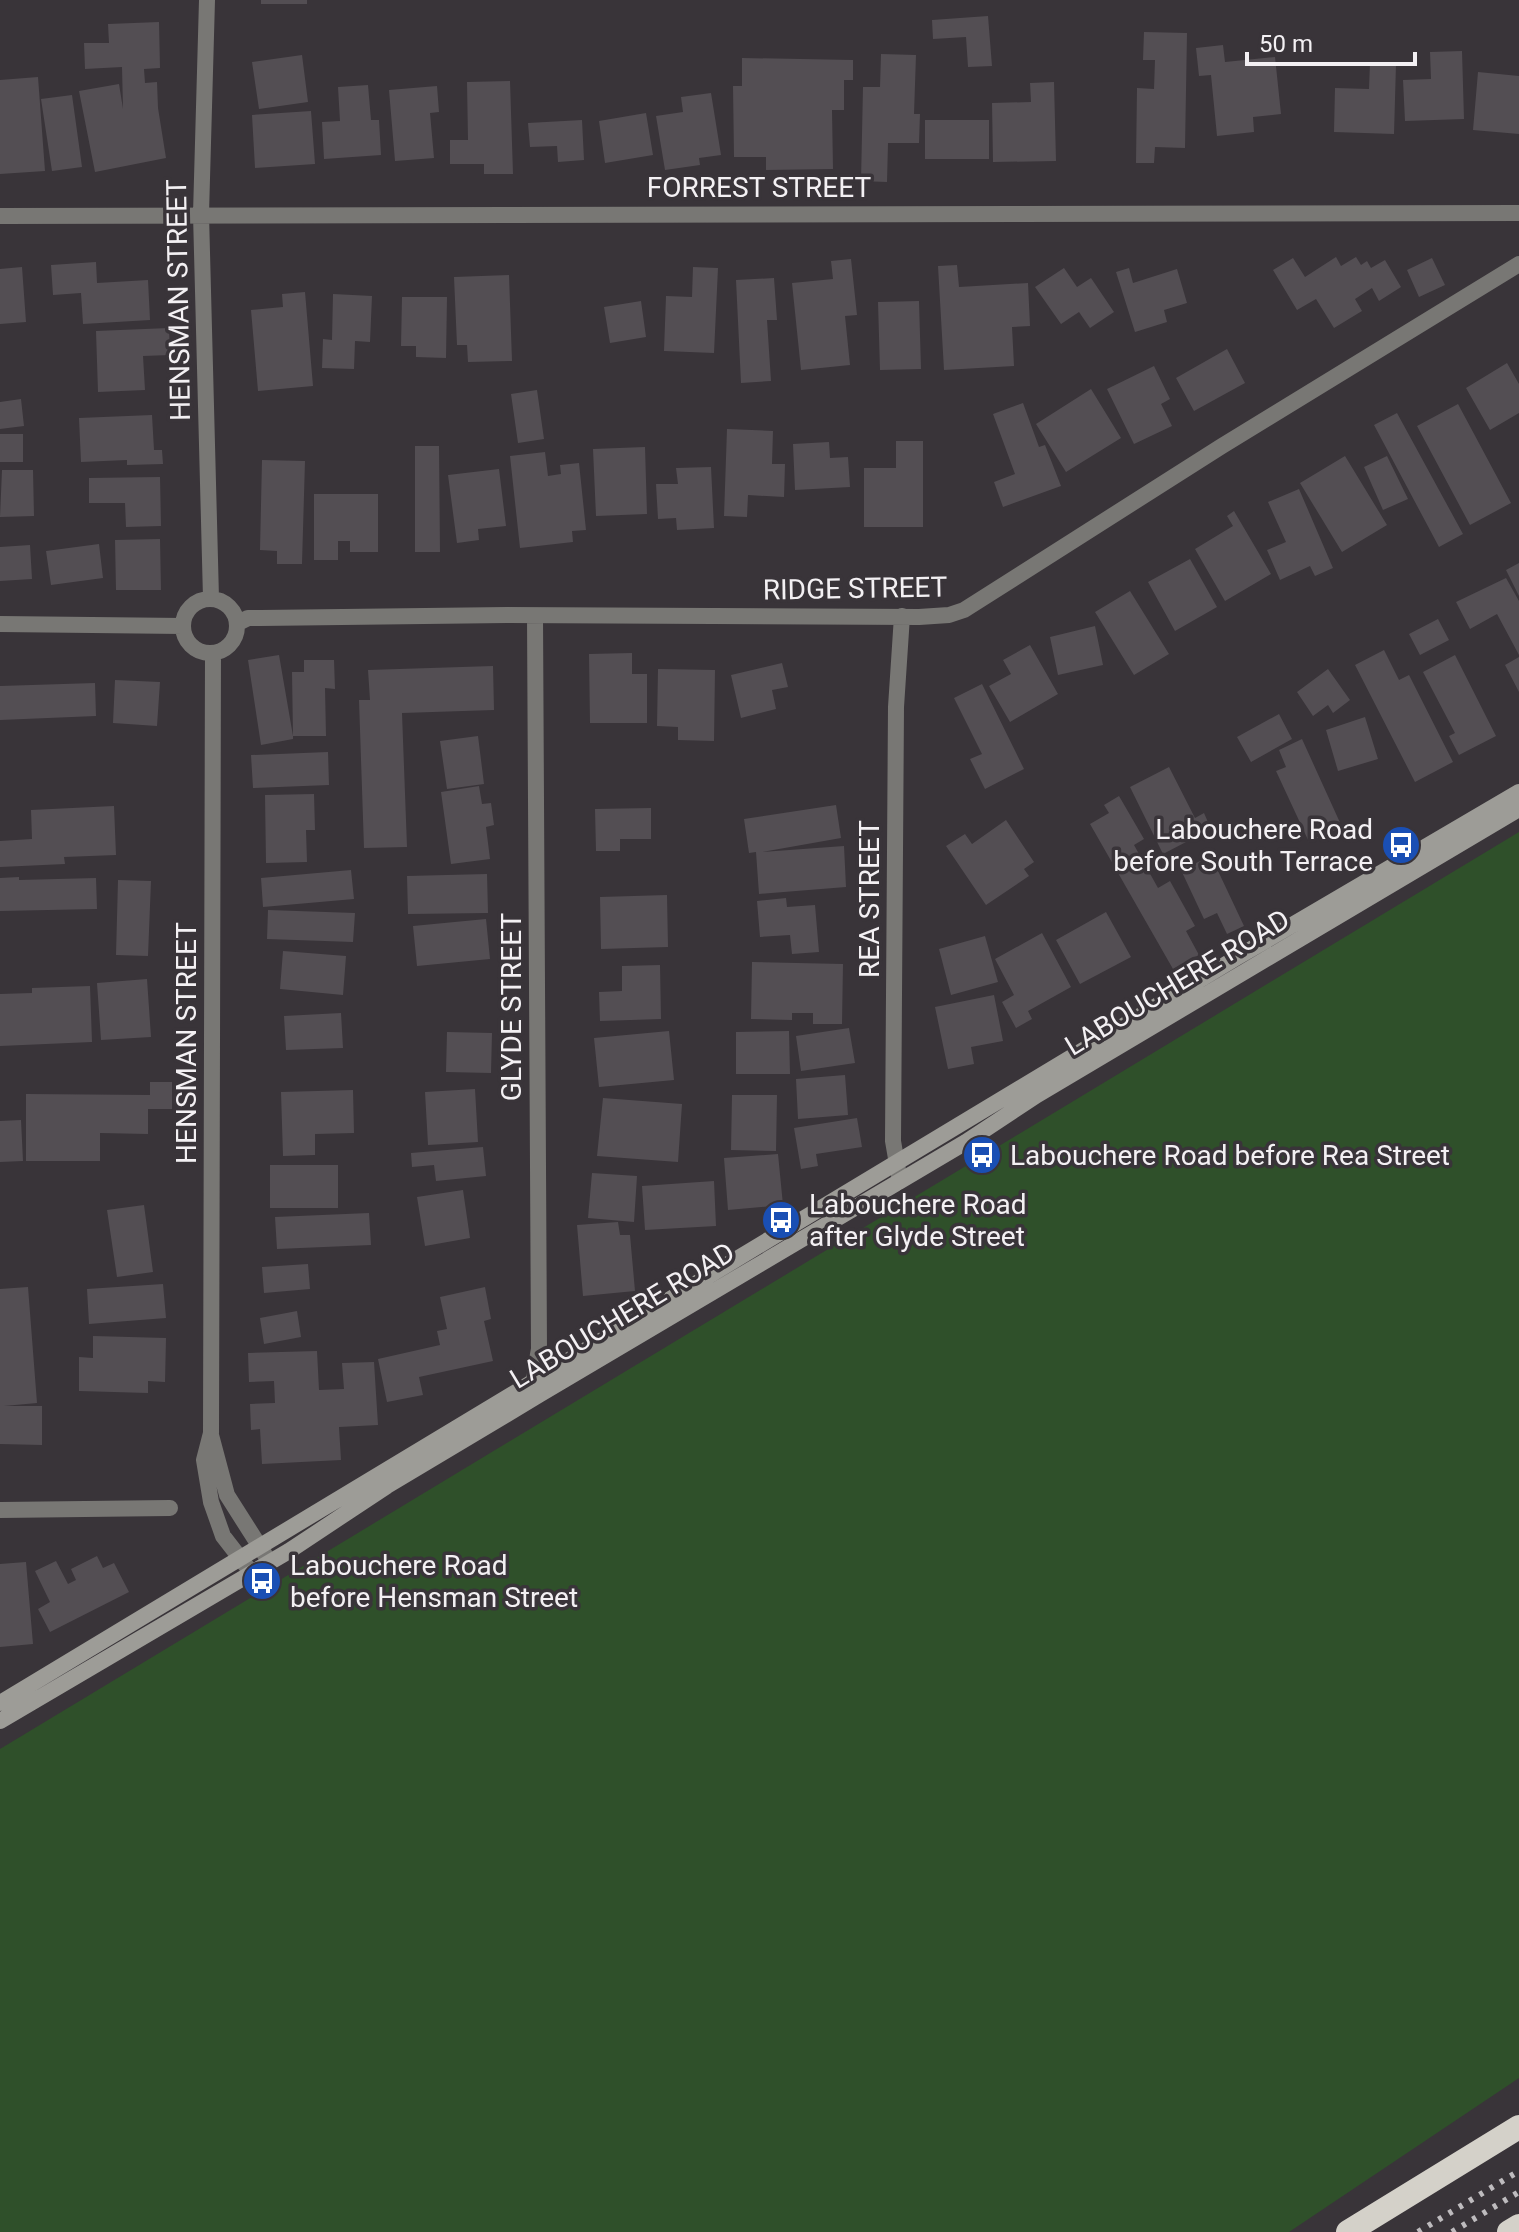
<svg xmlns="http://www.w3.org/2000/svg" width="1519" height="2232" font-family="Roboto,sans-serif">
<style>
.green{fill:#2f502a}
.building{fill:#534e53}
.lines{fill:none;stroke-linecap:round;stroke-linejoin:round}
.minor{stroke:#787774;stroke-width:16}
.secondary{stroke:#9d9c97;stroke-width:16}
.motorway{stroke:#d4d1c9;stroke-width:24}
.rail{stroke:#bebbbe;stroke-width:6;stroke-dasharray:4 8;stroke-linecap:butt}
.labels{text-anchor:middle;stroke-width:7;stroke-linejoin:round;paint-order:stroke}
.street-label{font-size:28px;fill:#f3f0f3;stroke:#393439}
.poi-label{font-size:28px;fill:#f3f0f3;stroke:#393439;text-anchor:start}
</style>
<rect width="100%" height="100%" fill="#393439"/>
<path class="green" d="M1519 832V2078L1289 2232H0V1749Z"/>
<path class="building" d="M261 0H307V4H261Z
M988 16 992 66 968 67 966 37 933 39 932 20Z
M159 22 160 68 144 69 145 83 157 82 158 108 166 158 95 172 79 91 119 84 123 109 122 67 85 69 84 43H109L108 24Z
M1144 32 1187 33 1185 148 1155 147 1154 163H1136L1137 88 1154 89 1155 60H1143Z
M1223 45 1225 62 1275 57 1281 114 1253 117 1254 132 1217 136 1211 75 1199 76 1196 48Z
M1462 51 1464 119 1405 121 1403 80 1431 79 1430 52Z
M881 54 916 55 914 114H920L919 143H888L887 182 861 181 863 87H880Z
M302 55 308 102 259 109 252 62Z
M742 58 853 60V80H844V110H832L833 169 766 170V157H734L733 86H742Z
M1370 63 1396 64 1394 134 1334 132 1335 88 1369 89Z
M1478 72 1519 76V134L1473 130Z
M38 77 45 171 0 174V80Z
M510 81 513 174H484V164H450V140H468L467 82Z
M1054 82 1056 161 993 162 992 103 1031 102 1030 83Z
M368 85 371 120H379L381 155 324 159 322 122 340 121 338 87Z
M437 86 439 112 430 113 434 158 395 161 389 90Z
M711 93 721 155 699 158 700 165 665 170 656 116 683 112 681 97Z
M72 95 82 167 52 171 41 99Z
M311 111 315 164 255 168 252 115Z
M646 113 653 155 605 163 599 121Z
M582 120 584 160 558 162 557 146 530 147 528 123Z
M925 120H989V159H925Z
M1336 257 1341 266 1356 257 1361 265 1367 261 1371 268 1385 260 1401 287 1379 301 1372 288 1355 299 1362 311 1334 328 1316 299 1297 310 1273 270 1293 258 1305 277Z
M1432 258 1445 285 1419 297 1407 270Z
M851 259 857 315 845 316 850 365 801 370 792 283 833 279 831 261Z
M96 262 97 283 148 280 150 320 83 324 81 293 53 295 51 265Z
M957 265 959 287 1028 283 1030 326 1012 327 1014 366 944 370 938 266Z
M22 267 26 322 0 324V269Z
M693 267 718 268 714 353 664 351 666 296 692 297Z
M1064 268 1077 287 1091 278 1114 312 1090 328 1079 312 1061 324 1035 287Z
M1129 268 1133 283 1177 269 1187 303 1164 310 1167 322 1135 332 1116 272Z
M509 275 512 361 468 362 467 345H457L454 277Z
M774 278 777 320H767L771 381 741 383 736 280Z
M305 292 313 386 258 391 251 310 283 307 282 294Z
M333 294 372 296 370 342 355 341 354 369 322 368 323 339 332 340Z
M402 297H447L446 358 416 357V346H401Z
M641 301 646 337 610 343 604 307Z
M919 301 921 369 880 370 878 302Z
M169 328 170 355 143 356 145 390 98 392 96 331Z
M1227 349 1245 383 1194 411 1176 378Z
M1507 363 1519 384V413L1490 430 1466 388Z
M1154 366 1170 399 1161 404 1172 426 1134 444 1107 389Z
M1091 389 1121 438 1066 472 1036 424Z
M537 390 544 439 518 443 511 394Z
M21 399 24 426 0 429V402Z
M1023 403 1039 447 1045 445 1061 486 1003 507 994 482 1015 474 993 414Z
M1458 404 1511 503 1470 525 1417 426Z
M1397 413 1463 534 1439 547 1374 425Z
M152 415 154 450H162L163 464 127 465V460L81 462 79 418Z
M727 429 773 431 772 464H785L784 497 748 495 747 517 724 516Z
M0 434H23V462H0Z
M896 441H923V527H864V468H896Z
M829 442 830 458 848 457 850 487 795 490 793 444Z
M415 446H439L440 552H415Z
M645 447 647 514 596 516 593 449Z
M545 452 548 476 561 474 560 465 579 463 586 530 572 531 573 542 520 548 510 456Z
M1345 456 1387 525 1342 552 1300 483Z
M1387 456 1408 499 1383 510 1364 467Z
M262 460 305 461 302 564H277V551L260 550Z
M711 467 714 528 677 530 676 518 658 519 656 484H678L676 468Z
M499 469 506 526 478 529 479 540 457 543 448 475Z
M2 470H33L34 516 0 517Z
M160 477 161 526 126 527 125 503H89V478Z
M1299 489 1333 568 1315 576 1310 566 1280 580 1267 550 1286 542 1268 502Z
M314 494H378V552H350V541H338V560H314Z
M1234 511 1271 574 1225 601 1195 549 1233 526 1227 516Z
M160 539 161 590H116L115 540Z
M99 544 103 578 51 585 46 551Z
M30 545 32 579 0 581V547Z
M1190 559 1217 607 1175 631 1148 582Z
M1519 563V596L1506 570Z
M1506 578 1519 601V655L1497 614 1470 629 1456 602Z
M1130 591 1169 654 1134 675 1095 612Z
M1438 619 1449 640 1420 655 1409 634Z
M1095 626 1103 665 1058 675 1050 637Z
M1030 645 1058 694 1010 722 989 686 1011 674 1003 660Z
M1384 650 1399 680 1409 675 1453 762 1415 782 1355 665Z
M632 653V674H647V723H590L589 654Z
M279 655 293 736 292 672H304V660H334L335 689 325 688 326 736H293V739L261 745 248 660Z
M1455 655 1496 736 1459 755 1449 736 1455 733 1423 672Z
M1519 657V692L1505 665Z
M782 663 788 687 772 690 776 709 741 718 731 675Z
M493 666 494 710 402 713 407 847 364 848 359 700H370L368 670Z
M658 669 715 670 714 741 678 740V727L657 726Z
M1328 669 1350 700 1333 713 1328 705 1313 716 1297 692Z
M115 680 160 682 157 726 113 723Z
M95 683 96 716 0 720V686Z
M982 684 1024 769 985 789 970 759 982 754 954 698Z
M1279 714 1292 739 1251 762 1237 737Z
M1365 717 1378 759 1338 771 1326 730Z
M478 736 484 784 447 789 440 741Z
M1302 739 1342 827 1309 842 1276 771 1286 767 1279 750Z
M328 752 329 785 253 788 251 755Z
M1169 767 1195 818 1204 813 1211 829 1163 854 1130 787Z
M479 786 482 804 491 803 494 825 486 827 490 859 451 864 441 792Z
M314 794 315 830H306L307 862 266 863 265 795Z
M1119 796 1144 839 1134 845 1158 888 1170 881 1195 926 1186 931 1199 955 1173 969 1090 824 1109 813 1104 805Z
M836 805 841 838 762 852 844 846 846 887 759 894 756 852 749 853 744 819Z
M114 806 116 855 64 857 65 864 0 867V841L32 839 31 810Z
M651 808V839H620V851H596L595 809Z
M1006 820 1034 862 1024 869 1029 876 986 905 946 846 965 834 972 844Z
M1211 856 1244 926 1227 934 1217 913 1204 919 1181 870Z
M351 870 354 899 263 907 261 878Z
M487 874 488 913 408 914 407 876Z
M19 877V880L96 878 97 909 0 911V878Z
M118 880 151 881 148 956 116 955Z
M667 895 668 947 601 949 600 897Z
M786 898 787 907 815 905 819 952 792 954 790 935 760 937 757 901Z
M268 910 355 913 353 942 267 939Z
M1106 912 1131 957 1080 984 1056 940Z
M486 919 490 959 417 966 413 926Z
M1042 933 1071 987 1028 1011 1032 1019 1016 1028 1002 1002 1014 995 995 959Z
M985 936 998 982 951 995 939 949Z
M283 951 346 956 343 995 280 989Z
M752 962 843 964 842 1024H813V1013H792V1020L751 1019Z
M660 965 661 1019 600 1021 599 992 622 991V966Z
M147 979 151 1037 101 1040 97 983Z
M90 986 92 1042 0 1046V994L32 993V988Z
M994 995 1003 1041 971 1047 974 1064 948 1069 935 1007Z
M341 1013 343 1048 286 1050 284 1016Z
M849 1028 855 1063 801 1071 796 1036Z
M669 1031 674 1080 599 1087 594 1038Z
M789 1031 790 1074H736V1032Z
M447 1032 492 1033 491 1073 446 1072Z
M845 1075 848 1115 798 1119 796 1079Z
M150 1082H172V1109H148V1134L100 1133V1161H26V1094L150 1095Z
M475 1089 478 1142 428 1145 425 1092Z
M353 1090 354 1133 315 1134V1155L283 1156 281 1092Z
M732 1095H777L776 1151 731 1150Z
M603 1098 682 1104 678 1162 597 1156Z
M857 1118 862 1147 816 1154 818 1166 801 1169 794 1128Z
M21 1120 23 1161 0 1162V1121Z
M483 1147 486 1176 436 1181 434 1165 412 1167 411 1153Z
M778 1154 783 1205 728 1210 724 1158Z
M270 1165H338V1208H270Z
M592 1173 637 1176 634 1222 588 1218Z
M714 1181 716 1226 645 1230 642 1186Z
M463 1190 470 1238 425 1246 417 1197Z
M144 1205 153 1272 117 1277 107 1210Z
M369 1213 371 1245 277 1249 275 1217Z
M618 1222 620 1235H630L635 1291 583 1296 577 1225Z
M308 1264 310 1289 264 1293 262 1267Z
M163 1284 166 1318 89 1324 87 1289Z
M28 1287 37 1403 4 1406H42V1445L0 1444V1289Z
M485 1287 491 1319 484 1321 493 1361 419 1377 423 1395 387 1402 378 1359 440 1345 437 1331 447 1329 440 1297Z
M297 1311 301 1337 264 1344 260 1318Z
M93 1336 166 1338 165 1382 148 1381V1393L79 1391V1357L93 1358Z
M317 1351 319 1390 344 1389 342 1363 374 1362 378 1425 339 1427 341 1460 262 1464 260 1429 251 1430 250 1404 275 1403 274 1381 249 1382 248 1353Z
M97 1556 103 1568 114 1563 129 1592 50 1632 38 1609 50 1602 35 1571 56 1561 68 1584 76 1580 71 1569Z
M26 1562 33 1644 0 1647V1564Z"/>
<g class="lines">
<path class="minor" d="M207 0 201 214 211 598
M0 216 1519 213
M183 626a27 27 0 1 1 54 0a27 27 0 1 1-54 0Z
M535 617 539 1349 533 1382 536 1390
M238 623 248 618H260L507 615 919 617 949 615 964 610 1222 446 1519 264
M0 624 183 626
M213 653 211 1433 204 1460 211 1502 223 1536 251 1572
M899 1176 893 1141 896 707 902 616
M211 1435 227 1495 267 1558
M0 1510 170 1508"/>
<path class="secondary" d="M0 1703 1236 958 1519 792
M0 1721 289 1551 387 1486 539 1395 966 1142 1037 1095 1519 809"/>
<path class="motorway" d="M1348 2232 1519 2127
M1509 2232 1519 2226"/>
<path class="rail" d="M1418 2232 1519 2171
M1452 2232 1519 2192"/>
</g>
<defs>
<symbol id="bus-disc" viewBox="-11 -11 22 22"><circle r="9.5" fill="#1a4fb4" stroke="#393439"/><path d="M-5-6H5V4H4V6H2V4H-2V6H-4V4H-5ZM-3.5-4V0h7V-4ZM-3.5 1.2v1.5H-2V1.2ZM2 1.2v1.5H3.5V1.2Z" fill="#fff"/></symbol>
</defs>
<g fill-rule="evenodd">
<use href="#bus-disc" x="1379" y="823" width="44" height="44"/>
<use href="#bus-disc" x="960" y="1133" width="44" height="44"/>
<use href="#bus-disc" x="759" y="1198" width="44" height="44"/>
<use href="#bus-disc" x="240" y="1559" width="44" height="44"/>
</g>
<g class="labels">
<g class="street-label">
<text x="759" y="197">FORREST STREET</text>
<text transform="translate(178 300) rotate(-91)" y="10">HENSMAN STREET</text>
<text transform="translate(855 588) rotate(-1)" y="10">RIDGE STREET</text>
<text transform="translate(869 899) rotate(-90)" y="10">REA STREET</text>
<text transform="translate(1177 982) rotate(-31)" y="10">LABOUCHERE ROAD</text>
<text transform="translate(511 1007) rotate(-90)" y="10">GLYDE STREET</text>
<text transform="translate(186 1043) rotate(-90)" y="10">HENSMAN STREET</text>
<text transform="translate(622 1315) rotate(-31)" y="10">LABOUCHERE ROAD</text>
</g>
<g class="poi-label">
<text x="1373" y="839" text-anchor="end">Labouchere Road<tspan x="1373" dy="32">before South Terrace</tspan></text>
<text x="1010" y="1165">Labouchere Road before Rea Street</text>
<text x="809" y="1214">Labouchere Road<tspan x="809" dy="32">after Glyde Street</tspan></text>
<text x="290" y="1575">Labouchere Road<tspan x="290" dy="32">before Hensman Street</tspan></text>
</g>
</g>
<path d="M1247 52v12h168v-12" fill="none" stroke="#f3f0f3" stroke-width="4"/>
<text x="1259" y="52" font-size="24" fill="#f3f0f3" stroke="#393439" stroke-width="6" paint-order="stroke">50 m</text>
</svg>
